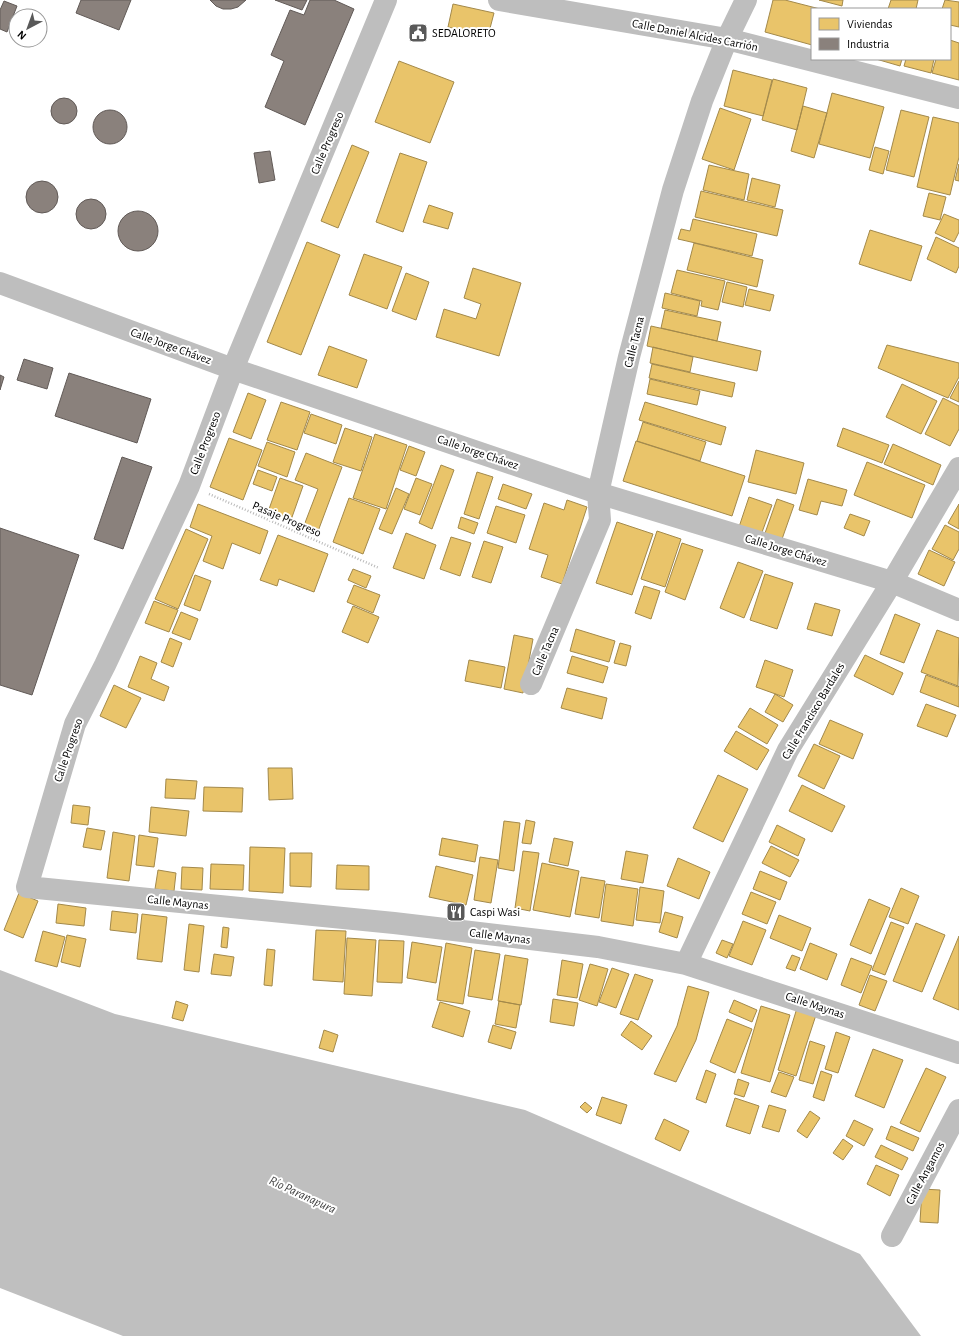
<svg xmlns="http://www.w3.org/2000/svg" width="959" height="1336" font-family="'Alegreya Sans',sans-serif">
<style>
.water{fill:#bfbfbf}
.homes{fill:#e9c46a;stroke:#a3894a}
.industry{fill:#8a817c;stroke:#615a57}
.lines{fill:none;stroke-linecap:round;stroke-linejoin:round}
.path{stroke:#b9b9b9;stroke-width:2.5;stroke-dasharray:1 2;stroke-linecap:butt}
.street{stroke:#bebebe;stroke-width:22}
.labels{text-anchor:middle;stroke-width:4;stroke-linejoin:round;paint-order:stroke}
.poi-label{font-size:12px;fill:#000;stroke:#fff;text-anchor:start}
.street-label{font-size:12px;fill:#000;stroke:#fff}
.water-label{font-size:13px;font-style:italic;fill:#444;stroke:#fff}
</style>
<rect width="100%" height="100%" fill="#fff"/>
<path class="water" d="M0 970 115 1014 525 1110 860 1254 921 1336H123L0 1288Z"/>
<path class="homes" d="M773 0H785L820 9H812V45L765 32Z
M819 0H843L842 6Z
M891 0H918L916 9H888Z
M945 0 959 2V27L950 25V9H942Z
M453 4 494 13 488 36 448 27Z
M950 40 959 43V80L932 73 936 59H950Z
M876 59H902L900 66Z
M906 59H934L931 73 904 66Z
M399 61 454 82 430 143 375 122Z
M733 70 772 80 763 116 724 106Z
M773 79 807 88 797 130 762 120Z
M832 93 884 107 870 158 819 144Z
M803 106 827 113 814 158 791 151Z
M720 108 751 119 734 170 702 159Z
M901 110 929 117 914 177 886 170Z
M933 117 959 123V157L950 195 917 187Z
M352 145 369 152 338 228 321 221Z
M875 147 889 151 883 174 869 170Z
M400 153 427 162 403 232 376 222Z
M959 164V181L955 180Z
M709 165 749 174 744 200 703 190Z
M752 178 780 185 775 207 747 200Z
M701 191 783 210 777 236 695 217Z
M929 193 946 197 940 220 923 216Z
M429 205 453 213 448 229 423 222Z
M944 214 959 220V232L954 242 935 233Z
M693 219 757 234 752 256 678 239 681 229 690 231Z
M870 230 922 246 911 281 859 264Z
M936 237 959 248V266L956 273 927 259Z
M307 242 340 255 301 355 267 342Z
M694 243 763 260 757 287 687 270Z
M364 254 402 267 387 309 349 295Z
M473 268 521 283 499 356 436 337 444 309 476 319 481 304 464 298Z
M677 270 725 281 718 310 701 306 702 301 671 293Z
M406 273 429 282 416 320 392 311Z
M727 282 747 287 743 307 722 302Z
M749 289 774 295 770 311 745 305Z
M665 293 700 301 697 316 662 308Z
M665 310 721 322 717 341 661 328Z
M651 326 761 351 757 371 647 346Z
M887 345 959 363V377L948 398 878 368Z
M329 346 367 360 357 388 318 375Z
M653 347 693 357 690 372 650 363Z
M652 364 735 383 732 397 649 378Z
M650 379 700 391 697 405 647 394Z
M959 381V402L950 398Z
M902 384 937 401 921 434 886 417Z
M248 393 266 400 251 439 233 432Z
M943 398 959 406V429L950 446 925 434Z
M281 402 310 412 297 450 267 440Z
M645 402 726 427 721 445 639 420Z
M311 414 342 425 336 444 304 433Z
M643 422 706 442 700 461 637 441Z
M345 428 372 437 361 471 333 462Z
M843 428 889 445 882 463 837 446Z
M375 434 407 445 386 509 353 498Z
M229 438 262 450 243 500 210 487Z
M636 441 745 476 732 516 623 481Z
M267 442 295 452 287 477 258 466Z
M893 444 941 465 933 485 884 464Z
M409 446 425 452 416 476 400 470Z
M756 450 804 463 796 494 748 482Z
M306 453 342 467 317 534 303 528 318 489 295 480Z
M867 462 925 485 912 518 854 495Z
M441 465 454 470 432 529 419 523Z
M258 470 277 477 272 491 253 484Z
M477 472 493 477 479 519 464 514Z
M280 478 303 486 291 520 268 512Z
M416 478 432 484 420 515 404 509Z
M808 479 847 490 842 506 821 501 817 515 799 510Z
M503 484 532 494 526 509 498 499Z
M396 488 409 494 392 534 379 529Z
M749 497 772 505 761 535 739 527Z
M349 498 380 509 363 554 333 542Z
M777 499 794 505 781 542 764 536Z
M567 500 587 507 562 584 541 577 548 555 529 549 544 503 564 510Z
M198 504 268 531 260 554 232 543 223 569 203 561 212 536 190 527Z
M959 504V529L948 523Z
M496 506 525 515 516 543 487 533Z
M850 514 870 521 864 536 844 528Z
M461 517 478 523 474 534 458 528Z
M617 522 653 534 632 595 596 583Z
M945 525 959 532V549L953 560 932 549Z
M186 529 208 539 178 609 155 599Z
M657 531 681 539 665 587 641 579Z
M406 533 436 545 424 579 393 568Z
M278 535 328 554 314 592 279 579 277 586 260 580Z
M451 537 471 543 460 576 440 569Z
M484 541 503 547 491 583 472 577Z
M682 543 703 550 685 600 665 592Z
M929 550 955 562 944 586 918 574Z
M738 562 763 571 744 618 720 608Z
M353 569 371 576 366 588 348 580Z
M765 574 793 583 777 629 750 620Z
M195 575 211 581 200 611 184 605Z
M354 585 380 595 373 613 347 602Z
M644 586 660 591 651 619 635 613Z
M154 601 178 610 169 632 145 623Z
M815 603 840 610 832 636 807 629Z
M353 606 379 617 368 643 342 632Z
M181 612 198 619 190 640 172 633Z
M895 614 920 624 904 663 880 654Z
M576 629 615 641 609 662 570 651Z
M937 630 959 638 958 686 921 672Z
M514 635 533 639 523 693 504 689Z
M170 638 182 643 173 667 161 662Z
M620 643 631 646 626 666 614 663Z
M865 655 903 673 893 695 854 676Z
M140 656 157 663 151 679 169 687 164 701 128 687Z
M572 656 608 667 603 683 567 673Z
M469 660 505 667 501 688 465 681Z
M765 660 793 670 784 697 756 687Z
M926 675 958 687 959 686V707L920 692Z
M114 685 141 698 126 728 100 716Z
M567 688 607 698 602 719 561 708Z
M775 694 793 705 783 722 765 712Z
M926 704 956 715 947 737 917 726Z
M750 708 778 725 767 744 738 727Z
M830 720 863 734 853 759 819 744Z
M736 731 769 750 757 770 724 751Z
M814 744 840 756 824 789 798 776Z
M268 768H292L293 799 269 800Z
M718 775 748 789 723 842 693 828Z
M166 779 197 781 195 799 165 798Z
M802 785 845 806 832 832 789 811Z
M204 787 243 788 242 812 203 811Z
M73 805 90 807 88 825 71 823Z
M151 807 189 811 186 836 149 832Z
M526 820 535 822 531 844 522 843Z
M504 821 520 823 514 871 498 868Z
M777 825 805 839 798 856 769 842Z
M87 828 105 831 101 850 83 847Z
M113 832 135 836 129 881 107 878Z
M139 835 158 838 154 867 136 865Z
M442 838 478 845 475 862 439 855Z
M554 838 573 842 568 866 549 862Z
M771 846 799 860 790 877 762 863Z
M250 847 285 848 283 893 249 891Z
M523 851 539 853 530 911 515 908Z
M626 851 648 855 643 883 621 879Z
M290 853H312L311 887 290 886Z
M480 857 498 860 491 903 474 900Z
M678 858 710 872 699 899 667 886Z
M542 863 579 871 570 917 533 910Z
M211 864 244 865 243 890 210 889Z
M337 865 369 866V890L336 889Z
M436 866 473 875 466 905 429 897Z
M182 867 203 868 202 890 181 889Z
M158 870 176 873 174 891 155 889Z
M760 871 787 882 780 900 753 889Z
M581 877 605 881 599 918 575 914Z
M606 884 638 889 633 926 601 921Z
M640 887 664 891 660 923 636 920Z
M901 888 919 896 908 924 889 917Z
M751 892 776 902 767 924 742 914Z
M19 893 38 901 23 938 4 930Z
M869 899 890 908 871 954 850 945Z
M58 904 86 908 84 926 56 923Z
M112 911 138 914 136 933 110 930Z
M665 912 683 917 677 938 659 932Z
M142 914 167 917 162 962 137 959Z
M779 915 811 928 802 951 770 938Z
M743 921 766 930 752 965 729 956Z
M891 922 904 927 885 975 872 970Z
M916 923 945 935 922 992 893 981Z
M189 924 204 926 199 972 184 970Z
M223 927 229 928 227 948 221 947Z
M316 930 346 931 343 982 313 980Z
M43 931 65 937 57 967 35 961Z
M67 935 86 939 80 967 61 962Z
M959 936V1010L933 999Z
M347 938 376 940 372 996 344 994Z
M379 940 404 941 402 983 377 982Z
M722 940 733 944 727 958 716 953Z
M412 942 442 947 436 983 407 978Z
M446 943 472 948 463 1004 437 1000Z
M810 943 837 954 827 980 800 969Z
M267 949 275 950 272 986 264 985Z
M475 950 500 954 492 1000 468 996Z
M214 954 234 957 231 976 211 974Z
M505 955 528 959 521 1005 498 1001Z
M792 955 800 958 795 971 786 968Z
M851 958 872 966 861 993 841 985Z
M562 960 583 964 577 998 557 995Z
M590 964 608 969 597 1006 579 1000Z
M612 968 629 974 616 1008 599 1002Z
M635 974 653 980 638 1020 620 1014Z
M870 975 887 981 875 1011 859 1005Z
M688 986 709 992 696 1040 676 1082 654 1074 677 1026Z
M553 999 578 1003 574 1026 550 1022Z
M734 1000 757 1010 752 1022 729 1012Z
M176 1001 188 1005 183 1021 172 1018Z
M499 1001 520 1005 516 1028 495 1024Z
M440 1002 470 1011 463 1037 432 1027Z
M761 1006 790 1015 770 1082 741 1073Z
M797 1008 816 1015 796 1076 778 1070Z
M727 1019 752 1029 735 1073 710 1062Z
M631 1021 652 1036 642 1050 621 1035Z
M493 1025 516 1032 511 1049 488 1042Z
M324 1030 338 1035 333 1052 319 1048Z
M836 1032 850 1037 838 1073 825 1069Z
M810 1041 825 1046 813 1084 799 1080Z
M873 1049 903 1060 884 1108 855 1096Z
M926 1068 946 1077 920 1132 900 1123Z
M706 1070 716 1074 706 1103 696 1099Z
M821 1071 832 1075 824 1101 813 1097Z
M779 1072 794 1077 786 1097 771 1092Z
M738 1079 749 1083 744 1097 734 1094Z
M602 1097 627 1105 621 1124 596 1115Z
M735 1098 759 1106 750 1134 726 1126Z
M585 1102 592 1108 587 1113 580 1107Z
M769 1105 786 1110 779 1132 762 1127Z
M810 1111 820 1118 807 1138 797 1131Z
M664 1119 689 1131 680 1151 655 1139Z
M854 1120 873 1129 864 1146 846 1136Z
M891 1126 919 1138 913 1151 886 1139Z
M843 1139 853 1146 843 1160 833 1153Z
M881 1145 908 1158 902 1170 875 1157Z
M876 1165 899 1175 890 1196 867 1184Z
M922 1189 940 1190 938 1223 920 1222Z"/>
<path class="industry" d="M81 0H131L119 30 76 13Z
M210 0H246L238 7 231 9H223L216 6Z
M275 0H307L302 10Z
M310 0H334L354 9 305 125 265 107 284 61 271 55 290 10 304 15Z
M4 1 17 6 7 32 0 29V10Z
M51 111a13 13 0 1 1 26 0a13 13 0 1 1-26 0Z
M93 127a17 17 0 1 1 34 0a17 17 0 1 1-34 0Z
M270 151 275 180 259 183 254 153Z
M26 197a16 16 0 1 1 32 0a16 16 0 1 1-32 0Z
M76 214a15 15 0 1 1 30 0a15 15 0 1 1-30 0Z
M118 231a20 20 0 1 1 40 0a20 20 0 1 1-40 0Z
M24 359 53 368 47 389 17 380Z
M69 373 151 399 137 443 55 416Z
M0 375 4 377 0 390Z
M122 457 152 467 123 549 94 539Z
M0 528 79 555 32 695 0 685Z"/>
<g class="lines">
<path class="path" d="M209 494 379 568"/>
<path class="street" d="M386 0 233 369 189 486 105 665 75 724 27 887 394 923 598 947 686 964 959 1053
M499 0 727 39 959 98
M0 283 233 369 598 493 892 582 959 610
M531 684 600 520 598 493 629 357 673 190 702 101 727 39 746 0
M686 964 788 750 892 582 959 468
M892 1236 959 1110"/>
</g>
<defs>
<symbol id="civic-square" viewBox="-11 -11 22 22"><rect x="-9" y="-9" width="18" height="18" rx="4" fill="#595959" stroke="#fff"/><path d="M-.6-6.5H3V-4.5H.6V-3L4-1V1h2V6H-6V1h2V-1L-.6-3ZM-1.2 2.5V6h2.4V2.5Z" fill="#fff"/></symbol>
<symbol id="restaurant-square" viewBox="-11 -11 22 22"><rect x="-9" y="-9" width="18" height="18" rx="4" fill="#595959" stroke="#fff"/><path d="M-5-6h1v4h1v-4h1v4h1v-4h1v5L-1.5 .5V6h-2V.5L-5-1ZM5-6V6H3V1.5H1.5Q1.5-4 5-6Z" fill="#fff"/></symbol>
</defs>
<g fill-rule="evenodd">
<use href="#civic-square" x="407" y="22" width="22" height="22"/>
<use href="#restaurant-square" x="445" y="901" width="22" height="22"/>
</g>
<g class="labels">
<g class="poi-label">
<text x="432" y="37">SEDALORETO</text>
<text x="470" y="916">Caspi Wasi</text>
</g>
<g class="street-label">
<text transform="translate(695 35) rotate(11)" y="4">Calle Daniel Alcides Carrión</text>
<text transform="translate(327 143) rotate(-67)" y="4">Calle Progreso</text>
<text transform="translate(634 342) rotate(-76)" y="4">Calle Tacna</text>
<text transform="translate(171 346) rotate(20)" y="4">Calle Jorge Chávez</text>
<text transform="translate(205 443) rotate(-69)" y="4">Calle Progreso</text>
<text transform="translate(478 452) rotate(19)" y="4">Calle Jorge Chávez</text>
<text transform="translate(287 519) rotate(23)" y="4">Pasaje Progreso</text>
<text transform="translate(786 550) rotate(17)" y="4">Calle Jorge Chávez</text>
<text transform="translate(545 651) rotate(-67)" y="4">Calle Tacna</text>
<text transform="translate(813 711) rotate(-59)" y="4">Calle Francisco Bardales</text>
<text transform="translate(68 750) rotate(-71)" y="4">Calle Progreso</text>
<text transform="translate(178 902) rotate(6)" y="4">Calle Maynas</text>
<text transform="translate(500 936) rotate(7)" y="4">Calle Maynas</text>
<text transform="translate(815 1005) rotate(18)" y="4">Calle Maynas</text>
<text transform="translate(925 1173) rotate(-62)" y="4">Calle Angamos</text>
</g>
<g class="water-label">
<text transform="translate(303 1194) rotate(25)" y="5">Río Paranapura</text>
</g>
</g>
<rect x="811" y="8" width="140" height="52" fill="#ffffff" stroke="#999999"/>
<rect x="819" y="18" width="20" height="12" fill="#e9c46a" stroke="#999999"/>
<text x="847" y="28" font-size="12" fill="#000000">Viviendas</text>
<rect x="819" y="38" width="20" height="12" fill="#8a817c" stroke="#999999"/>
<text x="847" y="48" font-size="12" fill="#000000">Industria</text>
<g transform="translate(28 28) rotate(221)"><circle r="19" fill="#ffffff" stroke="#999999"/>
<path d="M0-3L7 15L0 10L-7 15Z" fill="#595959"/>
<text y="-6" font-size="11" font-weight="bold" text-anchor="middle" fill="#000000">N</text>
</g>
</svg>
